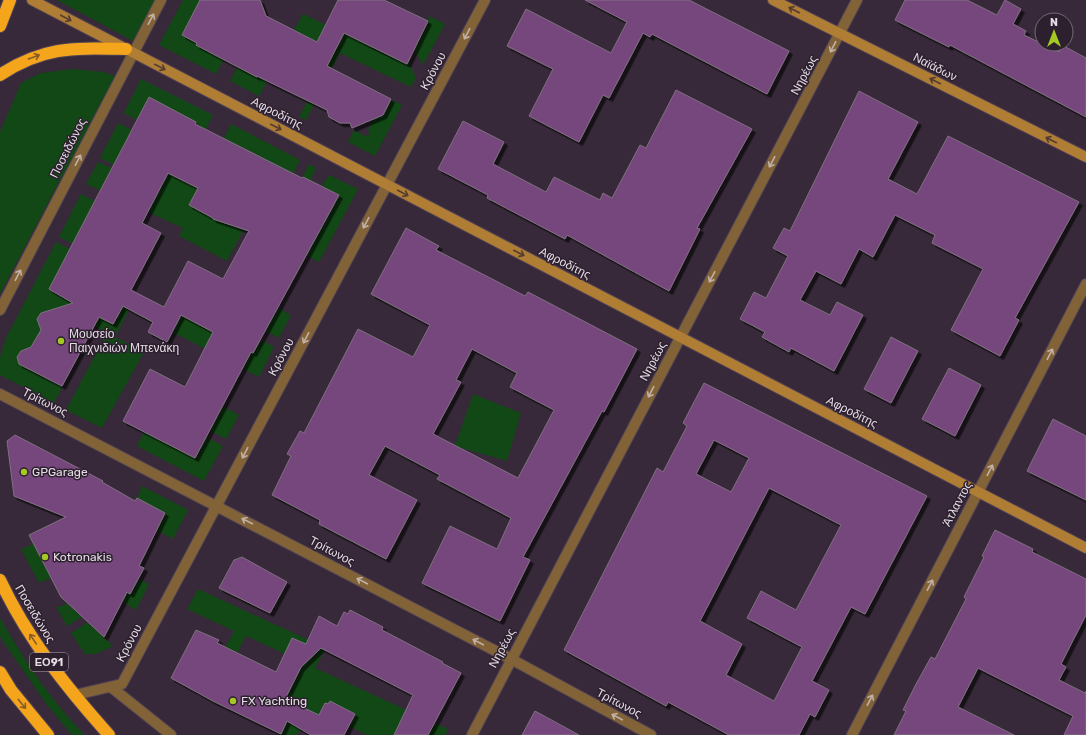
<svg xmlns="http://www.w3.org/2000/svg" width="1086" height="735" font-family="Rubik,sans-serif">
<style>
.green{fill:#124816}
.building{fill:#76467c;stroke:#807082;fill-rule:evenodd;filter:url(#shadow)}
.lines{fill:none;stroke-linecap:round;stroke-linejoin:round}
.street-casing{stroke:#534555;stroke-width:12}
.secondary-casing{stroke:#534555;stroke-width:12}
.highway-casing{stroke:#534555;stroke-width:14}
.street{stroke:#826237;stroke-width:10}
.secondary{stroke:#b07d34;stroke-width:10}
.highway{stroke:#f5a51c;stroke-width:12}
.oneway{stroke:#543c30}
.oneway2{stroke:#c2b1a8}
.oneway3{stroke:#875c26}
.poi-dot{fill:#a4c824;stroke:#2d202e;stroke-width:1.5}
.labels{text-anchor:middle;stroke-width:3;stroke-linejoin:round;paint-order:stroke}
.shield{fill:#2d202e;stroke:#ada3ae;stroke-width:1}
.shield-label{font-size:11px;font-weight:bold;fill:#e4dbe5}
.street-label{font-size:12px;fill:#e4dbe5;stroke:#2d202e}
.poi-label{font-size:12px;fill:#e4dbe5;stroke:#2d202e;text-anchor:start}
</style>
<defs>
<filter id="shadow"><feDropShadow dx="3.5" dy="3.5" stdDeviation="0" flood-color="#0009"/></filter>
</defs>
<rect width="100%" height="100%" fill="#372939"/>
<path class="green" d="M57 0H155L133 41Z
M183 0H232L294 30 303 14 407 64 408 61 416 78 411 87 340 53 306 120 299 117 308 100 268 80 259 96 230 81 239 64 225 57 216 74 159 45Z
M430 16 445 24 423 65 414 50Z
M73 69 103 72 115 76 0 294V132L21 83 41 73Z
M141 79 213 115 197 147 206 173 231 124 300 160 281 197 290 201 309 164 316 168 311 180 322 186 329 175 358 189 319 262 246 225 227 261 179 236 183 228 86 184 98 162 112 168 114 165 100 158 118 123 132 130 187 140 196 121 184 116 183 117 173 110 149 98 137 120 124 113Z
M388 98 402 105 375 156 348 142 354 130 366 136 370 135 368 130 376 114 381 116 390 101Z
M81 194 95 201 73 244 59 237Z
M56 242 70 249 52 292 113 324 123 306 129 310 115 337 144 352 102 428 66 410 107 333 94 326 54 403 0 375V357L6 338Z
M278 308 291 315 279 338 265 331Z
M174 312 253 353 261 340 274 347 259 377 165 328Z
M473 394 521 413 507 461 455 446Z
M222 406 239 415 226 439 209 430Z
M144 432 195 458 206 437 223 446 204 481 137 446Z
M142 486 188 510 173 539 156 530 165 513 137 498Z
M96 538 103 539 143 560 140 566 103 546 91 567 130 594 138 579 149 584 136 610 86 580 70 606 82 617 67 626 56 607 63 606 67 603Z
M34 544 51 578 39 583 21 549Z
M198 589 326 648 315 668 448 729 445 735H367L349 726 355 714 330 701 328 704 325 703 315 721 307 717 297 735H280L296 704 285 699 303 662 246 636 217 693V663L234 631 187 609Z
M0 618C24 659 51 701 85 735H72L47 705 2 640 0 636Z
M88 622 113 646 96 654H85L71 633Z"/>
<path class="building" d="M200 0H260L266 16 317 42 338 0H384L428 21 407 64 344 33 327 66 391 99 383 115 352 128 350 123H340L329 117 327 110 257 76V77L196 45 197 43 182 35Z
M585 0H689L789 51 767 94 652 34 650 37 643 33 609 98 603 95 579 142 529 116 553 69 507 46 526 9 611 53 627 22Z
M905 0H967L997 15 1005 0 1021 9 1013 24 1026 31 1024 35 1059 52 1062 45 1086 58V117L950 45 949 47 895 20Z
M676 90 752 129 697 228 700 229 669 291 567 235 565 239 487 198 488 195 438 169 463 121 504 142 493 164 546 192 554 177 600 200 603 193 612 198 640 145 646 148Z
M859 91 918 122 888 179 917 194 948 136 1079 202 1015 318 1019 320 1000 356 951 330 983 269 932 243 935 235 895 215 873 257 859 249 841 284 816 271 800 300 830 315 837 302 863 315 834 371 791 348 789 352 762 337 765 332 740 319 754 292 766 298 788 256 773 248 784 228 790 231Z
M149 97 196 122 195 124 302 178 303 177 339 195 253 353 251 352 195 458 123 421 150 369 185 387 213 332 181 315 167 342 148 332 153 322 123 306 113 324 99 317 62 386 19 364 17 357 21 351 31 347 41 330 37 319 41 313 73 303 49 289ZM168 173 198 188 189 205 213 218V219L249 231 223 279 188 261 164 307 131 290 161 233 142 223Z
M406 228 439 246 436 250 525 296 528 292 637 349 604 412 602 411 523 557 530 560 500 621 422 583 450 526 497 549 511 518 437 479 440 475 385 446 369 475 417 500 386 559 319 524 320 520 272 495 291 456 287 454 300 431 304 433 358 329 413 357 430 325 371 294ZM472 349 517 373 510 387 554 410 518 478 433 434 461 382 456 380Z
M891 337 918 351 891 403 864 389Z
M949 368 981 385 955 436 922 419Z
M704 383 927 496 865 614 851 607 812 681 829 690 815 717 810 714 799 735H729L668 702 666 706 564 650 657 468 663 472 687 426 683 423ZM714 440 749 458 731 492 696 474ZM769 488 841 525 796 610 761 591 747 618 802 647 774 701 726 675 742 644 700 621Z
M1053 419 1086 436V500L1027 471Z
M15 435 103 481 102 482 135 501 137 498 165 513 139 566 144 568 130 594 127 592 104 637 61 597 29 535 66 517 14 496 7 441Z
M995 530 1033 549 1032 552 1086 579V615L1061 664 1066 667 1059 680 1085 693 1086 691V735H1064L1073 716 978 668 958 707 1014 735H894L906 711 903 710 915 686 931 657 935 659 966 599 964 597 984 557 982 556Z
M242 557 287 582 270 613 219 588 234 560Z
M350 610 383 627 382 630 443 662 442 663 461 673 428 735H394L413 695 321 648 301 667 285 699 319 715 325 703 328 704 330 701 355 714 344 735H311L287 721 281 734 213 701 171 678 196 630 219 640 217 643 276 672 292 638 306 644 319 616 337 626 344 612 348 614Z
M535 711 579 735H522Z"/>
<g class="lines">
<defs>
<path id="street" d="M0 310 161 0
M0 394 511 659 651 735
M111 687 171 735
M75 695 122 684 485 0
M472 735 857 0
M852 735 1086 284"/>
<path id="secondary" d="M32 0 1086 548
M773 0 1086 157"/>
<path id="highway" d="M0 26 10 0
M0 75C44 46 74 48 126 49
M0 580C27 638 67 688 109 735
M0 672 11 690 48 735"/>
</defs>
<use href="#street" class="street-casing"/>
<use href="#secondary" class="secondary-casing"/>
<use href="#highway" class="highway-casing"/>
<use href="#street" class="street"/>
<use href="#secondary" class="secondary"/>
<use href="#highway" class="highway"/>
</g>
<defs><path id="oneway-shaft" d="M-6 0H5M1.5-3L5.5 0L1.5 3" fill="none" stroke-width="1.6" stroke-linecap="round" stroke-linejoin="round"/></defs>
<g class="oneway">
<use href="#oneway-shaft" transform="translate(794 10) rotate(-153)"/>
<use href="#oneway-shaft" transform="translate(66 18) rotate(28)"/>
<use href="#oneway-shaft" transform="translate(160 67) rotate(27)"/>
<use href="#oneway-shaft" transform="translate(935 81) rotate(-153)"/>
<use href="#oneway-shaft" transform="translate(276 127) rotate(27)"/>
<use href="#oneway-shaft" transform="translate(1051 140) rotate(-153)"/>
<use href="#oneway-shaft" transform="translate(403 193) rotate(28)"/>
<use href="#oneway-shaft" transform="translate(519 253) rotate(27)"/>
</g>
<g class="oneway2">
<use href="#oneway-shaft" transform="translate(151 19) rotate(-62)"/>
<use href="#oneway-shaft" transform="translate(467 34) rotate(118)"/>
<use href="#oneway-shaft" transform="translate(833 47) rotate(117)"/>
<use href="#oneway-shaft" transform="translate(78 160) rotate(-63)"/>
<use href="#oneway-shaft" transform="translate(772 162) rotate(118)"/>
<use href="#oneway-shaft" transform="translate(366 223) rotate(118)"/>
<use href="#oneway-shaft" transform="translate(18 275) rotate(-63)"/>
<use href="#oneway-shaft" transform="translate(712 277) rotate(118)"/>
<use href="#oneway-shaft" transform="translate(306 338) rotate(118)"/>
<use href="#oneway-shaft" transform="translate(1050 354) rotate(-63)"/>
<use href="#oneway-shaft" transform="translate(651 392) rotate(118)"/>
<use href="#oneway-shaft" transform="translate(245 453) rotate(118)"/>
<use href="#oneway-shaft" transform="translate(990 470) rotate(-63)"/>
<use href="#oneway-shaft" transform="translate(247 521) rotate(-152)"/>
<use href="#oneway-shaft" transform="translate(362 581) rotate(-152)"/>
<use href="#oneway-shaft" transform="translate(930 585) rotate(-63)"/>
<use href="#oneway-shaft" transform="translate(478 642) rotate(-152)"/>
<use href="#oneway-shaft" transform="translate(870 700) rotate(-63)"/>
<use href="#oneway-shaft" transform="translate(617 717) rotate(-152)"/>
</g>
<g class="oneway3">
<use href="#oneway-shaft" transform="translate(34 57) rotate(-20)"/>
<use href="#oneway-shaft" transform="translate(33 639) rotate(-124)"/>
<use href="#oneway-shaft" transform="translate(22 704) rotate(51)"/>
</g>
<g class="poi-dot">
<circle cx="61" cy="341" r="4"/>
<circle cx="24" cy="472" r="4"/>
<circle cx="45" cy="557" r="4"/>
<circle cx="233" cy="701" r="4"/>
</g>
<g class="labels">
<rect class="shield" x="30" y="653" width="38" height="18" rx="3"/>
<g class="shield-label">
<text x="49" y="666">ΕΟ91</text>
</g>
<g class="street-label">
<text transform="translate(935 67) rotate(27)" y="4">Ναϊάδων</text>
<text transform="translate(433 71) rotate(-62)" y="4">Κρόνου</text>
<text transform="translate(804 75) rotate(-62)" y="4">Νηρέως</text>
<text transform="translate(277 113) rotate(27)" y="4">Αφροδίτης</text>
<text transform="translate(68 148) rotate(-63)" y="4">Ποσειδώνος</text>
<text transform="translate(565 263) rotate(27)" y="4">Αφροδίτης</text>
<text transform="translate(281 357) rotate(-62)" y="4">Κρόνου</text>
<text transform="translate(653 361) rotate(-62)" y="4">Νηρέως</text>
<text transform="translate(45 402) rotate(27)" y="4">Τρίτωνος</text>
<text transform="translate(852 412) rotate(27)" y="4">Αφροδίτης</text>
<text transform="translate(957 504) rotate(-62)" y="4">Άτλαντος</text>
<text transform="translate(332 551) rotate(28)" y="4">Τρίτωνος</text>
<text transform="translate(35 614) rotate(59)" y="4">Ποσειδώνος</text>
<text transform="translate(129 643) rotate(-62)" y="4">Κρόνου</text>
<text transform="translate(502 648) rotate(-62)" y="4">Νηρέως</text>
<text transform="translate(619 703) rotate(28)" y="4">Τρίτωνος</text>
</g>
<g class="poi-label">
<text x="69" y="338">Μουσείο<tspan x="69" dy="14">Παιχνιδιών Μπενάκη</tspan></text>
<text x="32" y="476">GPGarage</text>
<text x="53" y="561">Kotronakis</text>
<text x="241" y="705">FX Yachting</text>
</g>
</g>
<g transform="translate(1054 32)"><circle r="19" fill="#2d202e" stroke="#766b77"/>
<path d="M0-3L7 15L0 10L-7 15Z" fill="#a4c824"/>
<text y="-6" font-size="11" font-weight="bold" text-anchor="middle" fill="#e4dbe5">N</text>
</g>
</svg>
